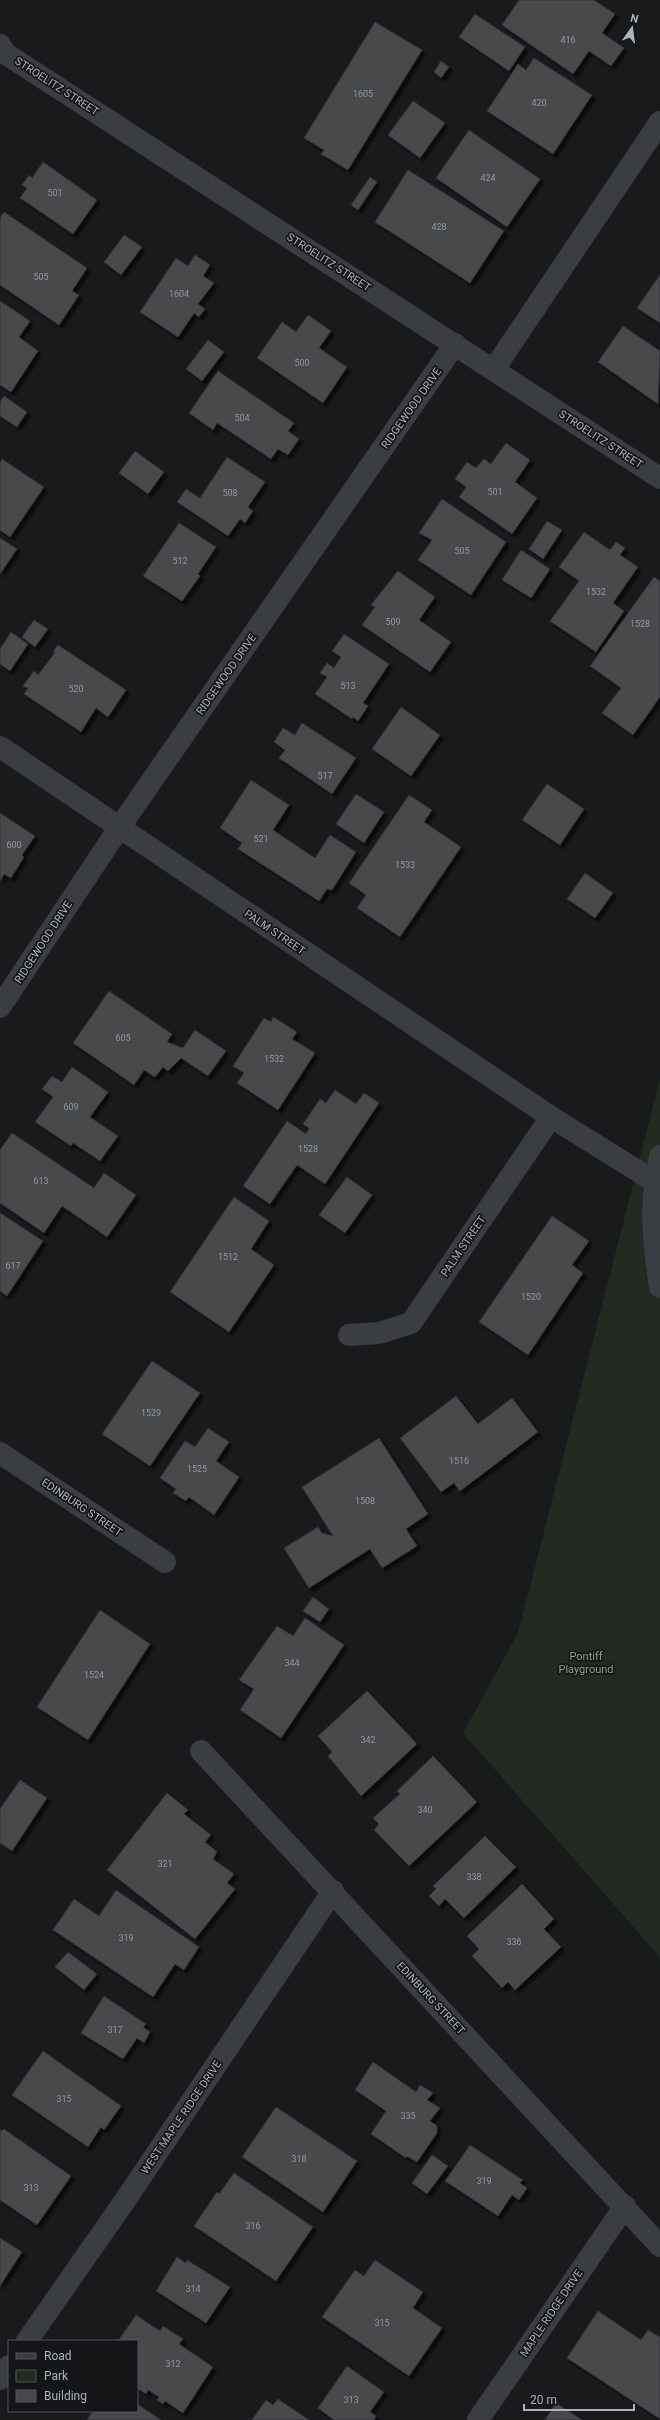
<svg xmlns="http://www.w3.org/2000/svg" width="660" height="2420" font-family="Roboto,sans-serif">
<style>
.green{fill:#222a21}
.building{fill:#46484c;stroke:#333438;filter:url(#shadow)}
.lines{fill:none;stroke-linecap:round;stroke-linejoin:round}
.minor{stroke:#3a3d41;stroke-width:22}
.labels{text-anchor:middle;stroke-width:3.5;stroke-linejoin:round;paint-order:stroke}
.number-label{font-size:9px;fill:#92999f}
.street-label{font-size:11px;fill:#acb4bb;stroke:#141517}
.park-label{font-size:11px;fill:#88a783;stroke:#141517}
</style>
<defs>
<filter id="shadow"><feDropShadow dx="3.5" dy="3.5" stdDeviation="1" flood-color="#0009"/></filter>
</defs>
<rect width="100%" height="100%" fill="#191a1c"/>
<path class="green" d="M660 1079V1957L463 1733 518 1633Z"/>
<path class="building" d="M519 0H594L615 14 602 33 624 48 611 66 589 51 573 74 502 25Z
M475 14 525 47 509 71 459 37Z
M375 22 422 50 348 170 321 154 324 150 304 138Z
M534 58 592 95 553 154 487 111 518 64 526 70Z
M441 61 449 67 441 78 434 72Z
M413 101 445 123 420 158 388 135Z
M469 130 540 179 507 227 436 178Z
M43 162 97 200 73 234 20 198 27 188 22 185 29 175 32 178Z
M408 170 504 231 470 283 375 222Z
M370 177 377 182 358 210 351 205Z
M4 212 87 268 72 291 79 295 59 325 0 285V218Z
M124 235 142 247 121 275 104 262Z
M195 255 210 265 203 276 214 283 198 304 205 309 199 317 194 313 178 337 140 312 176 258 188 266Z
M660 275V323L637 308Z
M0 301 30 321 19 337 38 351 11 392 0 385Z
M308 315 331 331 319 348 347 367 323 403 257 358 282 322 296 332Z
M623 326 660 351 658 404 598 362Z
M208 340 224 352 202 381 186 369Z
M218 371 294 423 288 431 299 439 288 455 278 449 271 459 217 423 213 430 189 413Z
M4 396 27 412 17 427 0 416V402Z
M506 443 530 460 515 482 537 498 512 534 459 497 466 487 455 479 467 462 476 468 484 459 491 464Z
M135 451 164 472 148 494 119 473Z
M227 457 265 482 248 507 253 511 245 523 240 519 228 536 177 502 186 489 200 498Z
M2 459 44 487 10 537 0 530V463Z
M442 499 506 542 471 595 418 560 432 540 419 533Z
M547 521 562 530 543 559 529 549Z
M179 523 216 547 198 574 200 576 182 601 143 576Z
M584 532 610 550 616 542 625 548 620 555 638 567 613 603 624 611 596 652 550 621 579 581 559 567Z
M0 538 17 549 0 574Z
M521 550 550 569 531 598 502 580Z
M398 571 435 597 419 620 451 642 430 672 362 625 375 607 371 605Z
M654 577 660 581V697L633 735 602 713 621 688 590 666Z
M34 620 48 629 35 647 22 637Z
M11 632 28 644 10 671 0 664V649Z
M344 634 389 664 363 703 368 706 358 721 353 717 352 719 315 694 327 677 320 673 327 663 334 668 341 657 332 651Z
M58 645 126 690 108 717 96 708 81 732 24 694 28 688 23 686 34 671 38 675 54 654V650Z
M401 707 440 735 411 776 372 749Z
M302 723 356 758 332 794 279 758 285 750 274 742 283 728 295 735Z
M251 780 289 805 273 830 315 858 330 835 356 852 332 890 327 889 319 901 238 849 242 843 220 828Z
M547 784 584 809 560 845 522 820Z
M356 794 384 812 364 843 336 824Z
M409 795 432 810 424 822 461 847 400 937 357 908 366 895 349 883Z
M0 813 35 836 22 855 24 857 11 878 4 874 0 881Z
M585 873 613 893 595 918 567 899Z
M109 991 172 1034 167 1042 183 1048 195 1030 226 1051 208 1076 181 1058 168 1071 163 1067 155 1077 144 1070 134 1085 73 1043Z
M273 1017 297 1032 292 1039 315 1053 278 1110 237 1083 244 1073 233 1066 264 1018 271 1022Z
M72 1067 108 1092 90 1117 118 1136 100 1161 73 1143 71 1146 35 1122 53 1097 42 1089 52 1076 62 1082Z
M335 1090 356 1104 364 1093 379 1103 325 1184 297 1165 270 1204 243 1186 287 1121 306 1134 309 1128 303 1124 320 1099 326 1103Z
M12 1133 94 1188 104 1173 136 1195 107 1237 62 1206 44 1233 0 1203V1150Z
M347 1177 372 1195 345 1233 319 1215Z
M234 1197 269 1221 251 1249 274 1265 229 1332 170 1292Z
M0 1213 43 1241 7 1296 0 1291Z
M552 1216 589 1241 572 1265 583 1273 528 1355 479 1322Z
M152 1361 200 1393 150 1466 102 1434Z
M456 1396 478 1424 512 1398 538 1432 460 1491 454 1483 441 1492 400 1438Z
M208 1428 229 1442 216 1461 239 1477 214 1515 189 1497 186 1501 173 1493 176 1489 160 1478 185 1441 195 1447Z
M379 1438 428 1514 406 1529 417 1546 382 1568 370 1549 309 1588 284 1548 318 1527 322 1533 333 1536 302 1487Z
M313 1597 329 1609 320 1622 303 1611Z
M100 1610 150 1644 88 1740 37 1707Z
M305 1618 344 1645 281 1738 240 1710 254 1689 239 1680 277 1626 293 1636Z
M367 1691 417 1744 361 1796 328 1756 332 1752 318 1736Z
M433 1756 477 1802 409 1866 374 1830 379 1824 373 1818 400 1794 397 1791Z
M20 1780 47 1798 12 1851 0 1843V1809Z
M167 1793 188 1810 184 1814 211 1835 205 1842 217 1852 213 1859 234 1874 227 1883 235 1889 195 1939 107 1870Z
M485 1836 516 1867 464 1918 445 1899 439 1906 429 1896 436 1889 433 1886Z
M522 1884 554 1919 544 1929 561 1947 515 1990 508 1982 502 1988 472 1956 479 1949 467 1936Z
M116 1890 199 1947 184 1970 175 1964 153 1997 53 1930 74 1899 99 1916Z
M68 1952 97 1974 84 1990 55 1967Z
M104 1996 146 2024 143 2027 150 2032 144 2043 137 2038 123 2059 81 2033Z
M43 2051 121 2106 104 2130 101 2127 88 2147 12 2095Z
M373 2062 416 2092 420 2085 433 2093 427 2100 440 2108 430 2121 437 2126V2133L417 2162 407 2156 406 2158 371 2134 386 2111 355 2090Z
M276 2107 357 2161 323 2212 242 2157Z
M4 2129 71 2176 37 2225 0 2200V2130L2 2131Z
M470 2145 523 2180 520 2183 527 2188 519 2200 512 2195 498 2216 445 2181Z
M432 2155 448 2166 427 2194 412 2183Z
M234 2173 313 2227 276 2281 194 2226 217 2192 219 2194Z
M0 2238 22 2252 0 2286Z
M177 2257 186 2263 187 2260 230 2287 206 2323 156 2291Z
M375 2260 423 2292 413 2308 442 2328 409 2376 322 2317 355 2270 364 2276Z
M598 2311 641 2340 648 2330 660 2337V2419L567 2358Z
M136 2315 160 2331 163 2326 183 2339 179 2344 213 2367 183 2413 165 2401 163 2404 157 2400 159 2397 148 2390 146 2394 137 2388V2341H118Z
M347 2366 384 2392 370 2412 376 2416 374 2420H334L318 2408Z
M278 2399 309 2420H252L266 2400 273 2405Z
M556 2403 582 2420H545Z
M137 2404 161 2420H87L93 2411H137Z"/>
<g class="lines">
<path class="minor" d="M0 45 6 54 660 478
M494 369 660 122
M0 747 551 1117 654 1181
M0 1007 119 828 455 344
M660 1156C649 1202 653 1241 660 1287
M349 1335 379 1333 411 1323 551 1117
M0 1453 165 1562
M201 1751 660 2246
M27 2341 126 2199 333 1891
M0 2379 9 2366
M478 2420 625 2206"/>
</g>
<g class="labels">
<g class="number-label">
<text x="568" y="43">416</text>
<text x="363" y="97">1605</text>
<text x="539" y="106">420</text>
<text x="488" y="181">424</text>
<text x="55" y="196">501</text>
<text x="439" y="230">428</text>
<text x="41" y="280">505</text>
<text x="179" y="297">1604</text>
<text x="302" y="366">500</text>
<text x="242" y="421">504</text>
<text x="495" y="495">501</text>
<text x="230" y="496">508</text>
<text x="462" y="554">505</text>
<text x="180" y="564">512</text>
<text x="596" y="595">1532</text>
<text x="393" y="625">509</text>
<text x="640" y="627">1528</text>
<text x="348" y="689">513</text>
<text x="76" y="692">520</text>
<text x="325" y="779">517</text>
<text x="261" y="842">521</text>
<text x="14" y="848">600</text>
<text x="405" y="868">1533</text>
<text x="123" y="1041">605</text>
<text x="274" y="1062">1532</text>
<text x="71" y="1110">609</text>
<text x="308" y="1152">1528</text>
<text x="41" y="1184">613</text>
<text x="228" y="1260">1512</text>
<text x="13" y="1269">617</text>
<text x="531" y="1300">1520</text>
<text x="151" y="1416">1529</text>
<text x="459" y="1464">1516</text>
<text x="197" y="1472">1525</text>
<text x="365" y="1504">1508</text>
<text x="292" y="1666">344</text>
<text x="94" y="1678">1524</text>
<text x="368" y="1743">342</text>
<text x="425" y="1813">340</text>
<text x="165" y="1867">321</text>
<text x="474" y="1880">338</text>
<text x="126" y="1941">319</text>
<text x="514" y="1945">336</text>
<text x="115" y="2033">317</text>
<text x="64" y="2102">315</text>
<text x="408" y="2119">335</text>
<text x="299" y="2162">318</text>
<text x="484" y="2184">319</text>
<text x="31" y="2191">313</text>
<text x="253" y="2229">316</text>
<text x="193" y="2292">314</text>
<text x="382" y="2326">315</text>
<text x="173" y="2367">312</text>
<text x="351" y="2403">313</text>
</g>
<g class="street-label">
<text transform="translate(57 86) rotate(33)" y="4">STROELITZ STREET</text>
<text transform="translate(329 262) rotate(33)" y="4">STROELITZ STREET</text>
<text transform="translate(411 408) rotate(-55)" y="4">RIDGEWOOD DRIVE</text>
<text transform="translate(601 439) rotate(33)" y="4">STROELITZ STREET</text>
<text transform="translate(226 674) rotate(-55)" y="4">RIDGEWOOD DRIVE</text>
<text transform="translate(275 932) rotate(34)" y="4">PALM STREET</text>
<text transform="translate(43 942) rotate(-57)" y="4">RIDGEWOOD DRIVE</text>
<text transform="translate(463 1246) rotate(-56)" y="4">PALM STREET</text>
<text transform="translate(82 1507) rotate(34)" y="4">EDINBURG STREET</text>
<text transform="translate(431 1998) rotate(47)" y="4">EDINBURG STREET</text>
<text transform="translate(181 2117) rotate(-56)" y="4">WEST MAPLE RIDGE DRIVE</text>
<text transform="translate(551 2313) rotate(-56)" y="4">MAPLE RIDGE DRIVE</text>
</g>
<g class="park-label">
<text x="586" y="1660">Pontiff<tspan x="586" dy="13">Playground</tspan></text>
</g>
</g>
<rect x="8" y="2340" width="130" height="72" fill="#141517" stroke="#515559"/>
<rect x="16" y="2353" width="20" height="6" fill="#3a3d41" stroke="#515559"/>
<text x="44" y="2360" font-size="12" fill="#acb4bb">Road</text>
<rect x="16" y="2370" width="20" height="12" fill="#222a21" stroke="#515559"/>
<text x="44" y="2380" font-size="12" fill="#acb4bb">Park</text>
<rect x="16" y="2390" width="20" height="12" fill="#46484c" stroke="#515559"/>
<text x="44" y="2400" font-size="12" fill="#acb4bb">Building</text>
<g transform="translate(632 28) rotate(14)" stroke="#141517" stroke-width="3" paint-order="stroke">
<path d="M0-3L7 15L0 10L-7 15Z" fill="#acb4bb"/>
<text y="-6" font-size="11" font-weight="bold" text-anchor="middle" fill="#acb4bb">N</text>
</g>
<path d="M524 2404v6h110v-6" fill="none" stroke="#acb4bb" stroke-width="2"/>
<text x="530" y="2404" font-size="12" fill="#acb4bb" stroke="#141517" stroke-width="3" paint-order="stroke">20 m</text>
</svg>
